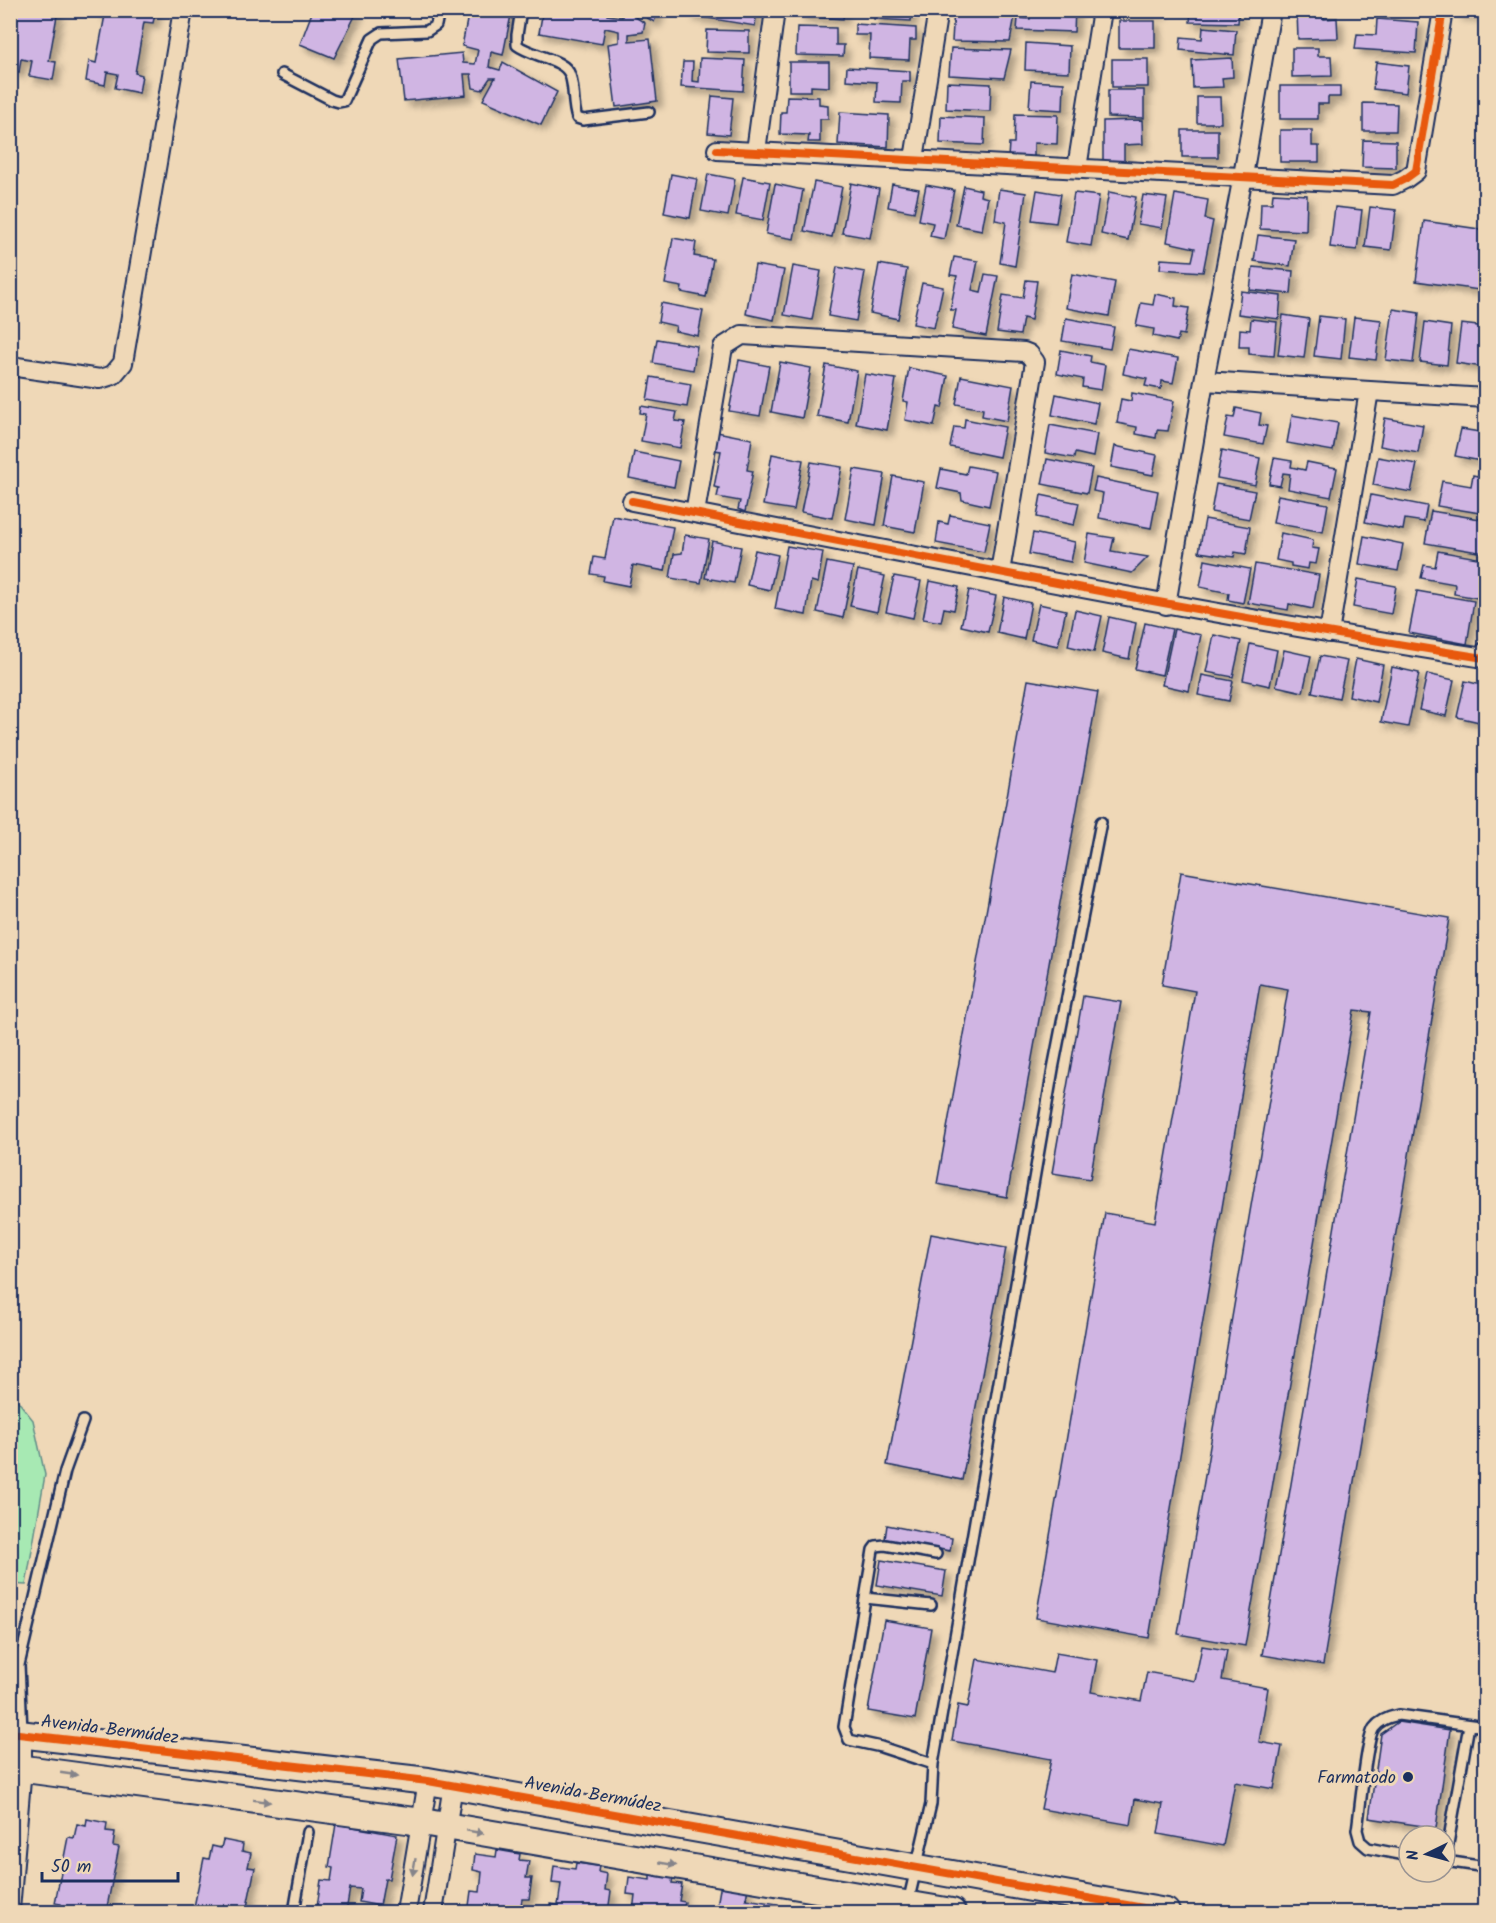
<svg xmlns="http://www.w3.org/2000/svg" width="1496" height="1923" font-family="Kalam,sans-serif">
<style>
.green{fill:#a7e9b3;stroke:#618c88;stroke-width:1.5}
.building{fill:#d0b5e3;stroke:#1b2f5e;stroke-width:1.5;filter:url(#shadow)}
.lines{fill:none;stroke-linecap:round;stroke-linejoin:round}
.lane-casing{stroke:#1b2f5e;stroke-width:14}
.street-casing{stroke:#1b2f5e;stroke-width:22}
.secondary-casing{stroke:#1b2f5e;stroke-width:30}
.lane{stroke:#efd8b7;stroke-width:9}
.street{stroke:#efd8b7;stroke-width:18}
.secondary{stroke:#efd8b7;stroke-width:26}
.cycleway-casing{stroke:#efd8b7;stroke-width:11}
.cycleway{stroke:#e8590c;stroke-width:8}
.oneway{fill:#85848a}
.poi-dot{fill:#1b2f5e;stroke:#efd8b7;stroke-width:2}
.labels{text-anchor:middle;stroke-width:6;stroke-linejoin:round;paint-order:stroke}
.street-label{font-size:18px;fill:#1b2f5e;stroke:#efd8b7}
.poi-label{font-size:18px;fill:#1b2f5e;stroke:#efd8b7;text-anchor:end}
</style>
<defs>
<filter id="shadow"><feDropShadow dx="5.5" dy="5.5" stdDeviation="3" flood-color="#0004"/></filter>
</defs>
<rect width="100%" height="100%" fill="#efd8b7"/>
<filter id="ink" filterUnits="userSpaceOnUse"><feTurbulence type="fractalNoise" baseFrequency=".0167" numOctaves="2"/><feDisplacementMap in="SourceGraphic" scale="12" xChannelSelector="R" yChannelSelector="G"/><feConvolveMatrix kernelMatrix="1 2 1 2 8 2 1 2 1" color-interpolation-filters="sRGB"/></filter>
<g filter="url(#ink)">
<path class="green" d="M10 1391 33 1420 45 1475 26 1585 11 1584Z"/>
<path class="building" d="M17 10H58L49 61 56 62 53 80 29 76 32 61 21 59 19 72 10 70V49Z
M98 10H121L120 14 128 16 129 10H156L153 23 144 22 135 73 142 75 139 93 115 88 118 74 107 72 105 85 86 81 89 61 96 63 105 15 97 13Z
M313 10H358L334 58 300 44Z
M469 10H512L503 55 491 52 489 67 500 70 503 62 557 92 541 125 483 100 495 78H490L482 90 473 88 471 74H464L466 95 404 101 399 59 462 53 463 63 475 64 478 50 462 46Z
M543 10H608L607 15 622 17 623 10H633L632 15 645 23 643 32 629 34V41L650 39 657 101 616 107 608 44 619 42V31L605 28 602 44 539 33Z
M634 10H659L654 22Z
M690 10H757L755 26 689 15Z
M800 10H844L843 19 799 16Z
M874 10H912L911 21 874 19Z
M954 10H1016L1010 42 952 41Z
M1031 10H1075L1074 32 1017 30 1018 18 1030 19Z
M1122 10H1161V13H1122Z
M1191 10H1239L1238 23 1190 22Z
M1324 10V19L1337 18 1338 38 1298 39 1297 11Z
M1457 10H1486V16L1457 14Z
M1377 19 1418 22 1416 53 1355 49 1357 34 1376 35Z
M1119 21H1155V48H1119Z
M855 24 916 28V40H910L909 60 869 58 870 35H855Z
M797 27 836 28V45H844L843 56 796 55Z
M1203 27 1236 30 1234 55 1180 50 1181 37 1202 39Z
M707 30 749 31V53L706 52Z
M1026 43 1070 46 1069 72 1025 70Z
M951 48 1011 50 1004 78 949 75Z
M1292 48H1318V56H1331L1332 76 1292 77Z
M700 58 745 60 743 91 681 87 683 62H693L692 81 699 82Z
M1232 58 1233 77 1222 78 1223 87 1193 88 1192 60Z
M1112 59H1148V87H1112Z
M789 62H829V87L811 86V91H789Z
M1376 62 1409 66 1406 93 1373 89Z
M847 67 910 71V81H902L901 103 876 102 877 82 846 80Z
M1031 81 1064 83 1063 110 1029 108Z
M947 82 991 84 990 111 946 109Z
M1280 86H1340V97H1328V104H1318V119H1280Z
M1108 90H1144V118L1108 117Z
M712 96 733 98 729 135 708 133Z
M787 96 819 97V104L828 105V119H820V142H808L809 135 780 134 781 112H786Z
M1197 97H1220L1221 123H1197Z
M1363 103 1397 104 1396 131H1363Z
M840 112 889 115 888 147 838 144Z
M1015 114 1058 115 1057 144 1034 143V158H1008L1009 143H1014Z
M941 116 985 118 984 145 940 143Z
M1142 120 1143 144 1124 145V161H1103V121Z
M1182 130H1218V157H1182Z
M1280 130H1312V146H1319V162H1280Z
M1363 140 1396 141V168L1362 167Z
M671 174 697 179 690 218 664 213Z
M708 174 735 179 728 216 701 211Z
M743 177 770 182 763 220 736 215Z
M814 182 842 187 832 237 804 231Z
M851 183 879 189 870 238 842 233Z
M775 184 803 190 794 239 766 234Z
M892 184 919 189 914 212 888 207Z
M926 185 954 190 944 239 930 236 933 223 919 220Z
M964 186 981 190 980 196 988 198 982 230 956 225Z
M999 189 1026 193 1015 266 1000 263 1006 222 995 220Z
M1037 190 1061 194 1056 223 1032 220Z
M1109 192 1136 197 1128 240 1101 234Z
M1074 193 1099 196 1091 246 1066 242Z
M1273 193 1307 195 1306 231 1260 229 1261 203H1272Z
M1175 194 1208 200 1205 219 1213 221 1203 272 1160 269 1161 259 1192 261 1195 248 1167 242Z
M1143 195 1167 198 1162 228 1138 224Z
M1335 207 1362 210 1357 250 1330 247Z
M1370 207 1396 210 1391 250 1365 247Z
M1424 221 1486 230V291L1416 281Z
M1258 235 1294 239 1290 266 1254 261Z
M673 238 696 242 694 256 713 259 706 297 681 292 682 287 665 284Z
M954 257 978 261 972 290 981 292 985 274 998 276 986 336 952 329 956 310H950L957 276 950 275Z
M879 264 907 269 898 319 870 313Z
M755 265 784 270 774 320 746 314Z
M793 266 821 271 812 320 784 315Z
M837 267 865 272 856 321 828 316Z
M1253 267 1293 271 1291 294 1250 290Z
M1072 274 1115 282 1109 316 1066 308Z
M1026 280 1037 281 1031 320 1023 318 1020 335 997 332 1003 295 1023 298Z
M922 283 943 287 934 328 913 324Z
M1241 291 1281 296 1279 319 1238 314Z
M1155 294 1176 298 1175 306 1189 308 1184 335 1179 334 1177 341 1153 336 1154 329 1136 326 1141 303 1153 305Z
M661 303 703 311 698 336 675 331 676 326 658 322Z
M1393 309 1419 313 1413 363 1386 360Z
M1283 315 1309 319 1304 358 1278 355Z
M1319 316 1345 319 1341 359 1314 356Z
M1354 317 1381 320 1376 360 1349 357Z
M1066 318 1114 327 1110 349 1062 341Z
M1251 319 1277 322 1274 356 1249 354V347H1239L1240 329 1250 330Z
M1425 322 1451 326 1447 365 1420 362Z
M1461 324 1486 327 1483 367 1456 363Z
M657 339 697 346 693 370 653 363Z
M1128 349 1178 358 1173 383 1162 381 1161 389 1145 386 1147 379 1123 374Z
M1061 350 1091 356 1090 362 1105 365 1101 390 1082 387 1083 379 1057 374Z
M739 360 769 366 760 416 729 411Z
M780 362 811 368 802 418 771 412Z
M826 365 857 371 848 422 817 416Z
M909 368 948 376 942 408 938 407 934 426 905 420 908 402 903 401Z
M865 374 896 379 887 430 856 424Z
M961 376 1013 386 1007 421 982 416 983 409 956 404Z
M651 377 691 384 687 407 647 400Z
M1132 393 1174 401 1168 431 1157 430 1156 438 1136 434 1137 427 1117 423 1121 399 1131 401Z
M1056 394 1098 403 1094 424 1052 415Z
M641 406 677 412 675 421 685 422 680 448 641 441 646 414 640 413Z
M1236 408 1261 413 1259 425 1267 426 1263 444 1224 437 1228 417 1234 418Z
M1292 415 1338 423 1333 451 1287 443Z
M1385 418 1423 425 1418 453 1380 446Z
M965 419 1005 427 999 457 950 447 954 427 964 428Z
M1050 425 1097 434 1093 457 1075 453 1074 458 1045 453Z
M1461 429 1486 433V462L1455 456Z
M717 432 752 439 747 470 753 471 745 512 738 509 740 501 717 497 719 488 714 487 721 451 714 450Z
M1115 446 1157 455 1153 475 1111 467Z
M1222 450 1260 458 1255 485 1217 478Z
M634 452 679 461 674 487 629 478Z
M772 454 803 460 794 510 763 505Z
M1378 457 1417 464 1411 492 1373 485Z
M1274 458 1292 461 1291 467 1305 470 1307 462 1337 468 1331 497 1288 489 1290 474 1283 473 1280 486 1269 484Z
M1047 459 1092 468 1087 493 1042 484Z
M811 462 842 467 832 518 801 512Z
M968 466 996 471 989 506 962 500 961 493 937 488 941 469 966 474Z
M854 469 885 474 876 525 845 519Z
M1473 475 1486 478V514L1437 506 1442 481 1471 486Z
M893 476 924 482 915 532 884 526Z
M1096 478 1158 491 1151 528 1099 518 1103 493 1093 491Z
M1216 484 1255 491 1249 519 1211 512Z
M1041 495 1079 503 1074 525 1037 517Z
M1278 495 1328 504 1323 532 1273 523Z
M1371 495 1427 506 1424 522 1405 519 1403 530 1365 522Z
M1431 511 1486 520 1484 553 1425 543Z
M950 515 990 523 984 552 936 543 939 522 948 524Z
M613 516 673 527 665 571 633 565 629 586 603 581 604 576 591 574 594 557 605 559Z
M1205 519 1250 527 1246 554 1235 552 1234 557 1199 552Z
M1033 533 1075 542 1071 562 1029 554Z
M1281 533 1313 540 1312 548 1319 549 1316 564 1309 563 1308 569 1291 566V563L1276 560Z
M1089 534 1114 538 1111 551 1148 557 1132 573 1084 563Z
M685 535 709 539 701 583 670 578 674 554 682 553Z
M1364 536 1403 544 1398 571 1359 564Z
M712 541 741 547 734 583 705 578Z
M787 546 823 552 818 583 811 581 806 615 775 609Z
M755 550 778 555 770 590 747 585Z
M1438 551 1483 559 1478 584 1485 586 1483 599 1454 594 1455 584 1421 578 1424 565 1435 567Z
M1205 560 1250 569 1243 603 1228 600 1229 593 1200 587Z
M827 562 853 567 843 618 817 612Z
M1255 564 1319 575 1313 609 1289 604 1288 610 1248 603Z
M858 570 885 576 877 612 850 606Z
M894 576 921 581 913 618 886 612Z
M1358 579 1396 586 1391 614 1353 607Z
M930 581 959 587 954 610 944 608 941 622 923 619Z
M969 590 996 596 988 632 961 626Z
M1417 591 1474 601 1467 644 1409 633Z
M1004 597 1031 603 1024 639 997 633Z
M1039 604 1066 610 1058 646 1031 640Z
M1075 610 1102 616 1094 652 1068 646Z
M1109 617 1136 623 1129 659 1102 653Z
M1145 623 1172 629 1162 675 1135 669Z
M1174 629 1201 635 1189 691 1162 685Z
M1214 635 1241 641 1233 677 1206 672Z
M1250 644 1277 650 1270 686 1243 680Z
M1284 650 1311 656 1303 692 1276 686Z
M1320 656 1347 661 1339 698 1312 692Z
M1356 659 1383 665 1376 702 1349 696Z
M1392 667 1419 673 1408 727 1381 722Z
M1427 674 1454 680 1446 716 1419 710Z
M1202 675 1233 681 1229 701 1198 695Z
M1028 680 1098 692 1007 1197 937 1184Z
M1465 681 1486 686V715L1484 723 1457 717Z
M1181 872 1449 918 1323 1665 1262 1655 1371 1012 1354 1010 1245 1646 1178 1634 1288 989 1260 984 1149 1638 1036 1618 1105 1213 1155 1222 1195 991 1162 985Z
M1083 996 1121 1002 1090 1179 1052 1173Z
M931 1234 1006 1248 962 1480 887 1465Z
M887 1525 952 1538 950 1551 885 1539Z
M881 1560 946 1571 942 1596 877 1585Z
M884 1620 931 1628 915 1719 868 1711Z
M1202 1646 1227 1650 1222 1680 1268 1688 1259 1742 1282 1746 1274 1789 1235 1782 1223 1846 1158 1834 1163 1804 1135 1799 1131 1825 1041 1809 1051 1759 952 1741 958 1705 968 1707 977 1659 1052 1673 1056 1653 1097 1660 1091 1692 1141 1701 1147 1672 1195 1681Z
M1398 1722 1450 1730 1436 1828 1369 1818 1381 1734Z
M87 1819 107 1823 106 1831 115 1832 113 1846 119 1847 106 1912H60L61 1904 55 1903 68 1837 74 1838 77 1824 86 1826Z
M336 1824 397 1835 389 1879H385L380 1906 359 1902 361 1889 350 1888 346 1912 317 1907 321 1880 331 1881 333 1868 329 1867Z
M223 1840 243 1844 242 1851 251 1853 248 1867 255 1868 246 1912H193L204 1858 209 1859 212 1846 221 1848Z
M497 1850 520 1854 519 1860 529 1861 526 1878H532L529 1899H522L520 1912H488V1908L469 1906 471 1891 480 1892 482 1872 473 1870 475 1854 496 1857Z
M576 1863 599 1866 598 1872 607 1874 605 1890 611 1891 608 1912H549L550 1904 558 1905 561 1884 552 1883 554 1866 575 1869Z
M650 1874 673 1877 672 1883 682 1884 679 1901 685 1902 683 1912H633L635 1895 627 1894 629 1877 650 1880Z
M721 1883 748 1888 746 1899 778 1904 776 1912H716Z"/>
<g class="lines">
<defs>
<path id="lane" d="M521 10 517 35V45C531 56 565 59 570 75 575 89 572 104 577 118L583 120 649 112
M282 74 332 100 339 102 344 101 372 39 381 33 427 31 436 25 439 10
M865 1598 931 1605
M22 1731 19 1665 65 1471 83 1421
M933 1764 881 1747 849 1740 844 1727 873 1550 876 1546 885 1545 936 1554
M1409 1856 1368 1848 1360 1841 1357 1830C1360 1812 1366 1739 1374 1728 1379 1721 1389 1717 1398 1715L1486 1727
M1445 1861 1469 1725
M1445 1861 1486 1867
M908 1903 931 1804 933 1764 1053 1069 1101 822
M294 1912 308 1832"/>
<path id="street" d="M717 150 1393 185 1405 179 1416 171 1443 10
M756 151 775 10
M914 159 938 10
M1077 168 1102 10
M10 366 100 379 113 375 123 363 183 10
M1204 381 1486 398
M632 501C916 556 1199 613 1484 658L1486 651
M695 513 723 347 742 335 1024 352 1029 354 1035 362 1000 572
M1166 605 1204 381 1243 176 1271 10
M1329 633 1369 391
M10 1910 22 1768V1734
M406 1912 428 1781
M433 1912 453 1785"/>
<path id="secondary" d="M10 1733 428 1781 1166 1912
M10 1767 422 1822 952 1912"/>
</defs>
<use href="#lane" class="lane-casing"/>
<use href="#street" class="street-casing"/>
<use href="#secondary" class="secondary-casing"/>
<use href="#lane" class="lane"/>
<use href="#street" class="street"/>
<use href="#secondary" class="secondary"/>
<defs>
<path id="cycleway" d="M717 150 1393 185 1405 179 1416 171 1443 10
M632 501C916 556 1199 613 1484 658L1486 651
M10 1733 428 1781 1166 1912"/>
</defs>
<use href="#cycleway" class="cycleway-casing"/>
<use href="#cycleway" class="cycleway"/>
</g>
<defs><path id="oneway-solid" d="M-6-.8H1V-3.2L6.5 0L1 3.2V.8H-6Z" transform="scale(1.5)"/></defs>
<g class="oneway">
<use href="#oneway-solid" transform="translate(69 1774) rotate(8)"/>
<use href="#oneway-solid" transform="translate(262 1801) rotate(8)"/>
<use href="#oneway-solid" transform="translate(475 1832) rotate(10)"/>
<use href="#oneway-solid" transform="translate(668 1864) rotate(10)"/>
<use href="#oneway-solid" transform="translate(414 1867) rotate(100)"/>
</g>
</g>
<circle class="poi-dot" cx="1408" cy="1777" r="6"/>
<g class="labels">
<g class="street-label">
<text transform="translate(110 1729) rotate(7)" y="6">Avenida Bermúdez</text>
<text transform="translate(593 1794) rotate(10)" y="6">Avenida Bermúdez</text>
</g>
<g class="poi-label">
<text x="1396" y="1783">Farmatodo</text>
</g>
</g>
<rect width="1496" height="1923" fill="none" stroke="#efd8b7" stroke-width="36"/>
<rect x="18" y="18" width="1460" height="1887" fill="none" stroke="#1b2f5e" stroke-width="2" filter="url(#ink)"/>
<g transform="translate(1427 1854) rotate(265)"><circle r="28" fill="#efd8b7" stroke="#9a9493" stroke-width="1.5"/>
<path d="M0-4.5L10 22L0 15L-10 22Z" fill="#1b2f5e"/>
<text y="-9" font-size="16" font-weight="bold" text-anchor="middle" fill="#1b2f5e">N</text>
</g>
<path d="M42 1872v9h136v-9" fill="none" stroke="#1b2f5e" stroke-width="3"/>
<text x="51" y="1872" font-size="18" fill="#1b2f5e" stroke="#efd8b7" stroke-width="4.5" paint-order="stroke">50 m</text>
</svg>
